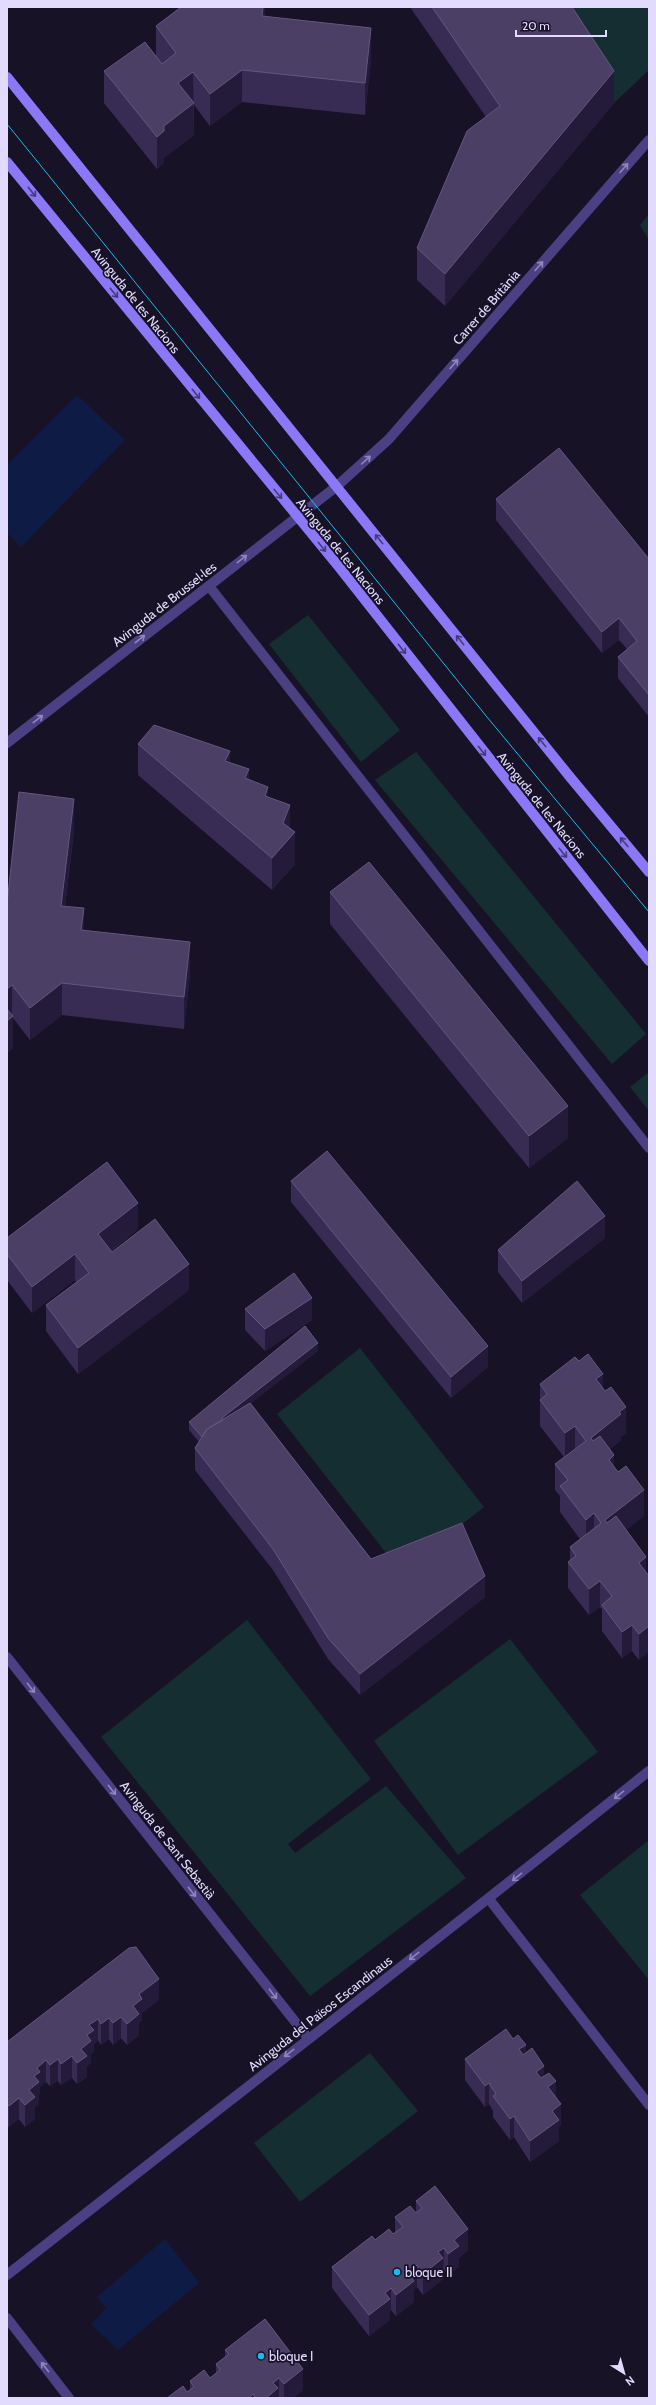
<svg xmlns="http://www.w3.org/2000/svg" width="656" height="2405" font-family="Cabin,sans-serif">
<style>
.green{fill:#152e31}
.water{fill:#0e1b44}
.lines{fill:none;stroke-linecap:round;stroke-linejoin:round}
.pedestrian{stroke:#4b4083;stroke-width:10}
.minor{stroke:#4b4083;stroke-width:10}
.secondary{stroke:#8b78f6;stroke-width:10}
.tram{stroke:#14bdef;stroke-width:1}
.wall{fill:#392c54}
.shaded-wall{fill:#241a3a}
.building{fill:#4b3f66;stroke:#63577e}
.oneway{stroke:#8f86ba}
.oneway2{stroke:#463b7a}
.poi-dot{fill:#14bdef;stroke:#181227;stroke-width:1.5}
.labels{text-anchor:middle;stroke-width:3.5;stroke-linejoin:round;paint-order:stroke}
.street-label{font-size:13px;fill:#e3dbfd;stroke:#181227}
.poi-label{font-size:13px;fill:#e3dbfd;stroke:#181227;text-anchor:start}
</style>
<rect width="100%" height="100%" fill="#181227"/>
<path class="green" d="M551 7H649V70L614 103Z
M649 214V240L640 225Z
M308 615 400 730 361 762 269 644Z
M416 752 646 1034 612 1064 375 780Z
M649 1072V1111L630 1087Z
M360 1348 484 1507 401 1572 277 1414Z
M247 1620 371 1779 288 1844 295 1853 386 1786 466 1878 310 1996 101 1737Z
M510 1639 598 1752 458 1855 374 1741Z
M649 1840V1980L580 1895Z
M370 2053 418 2111 300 2202 254 2143Z"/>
<path class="water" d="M77 395 125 440 21 547 7 533V465Z
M165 2239 199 2283 118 2350 91 2324 106 2308 97 2297Z"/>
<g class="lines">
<path class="pedestrian" d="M489 1899 649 2105"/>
<path class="minor" d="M209 586 649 1148
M7 743 337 486 389 439 649 140
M7 1657 308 2038
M7 2275C221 2107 436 1941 649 1771
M7 2318 69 2398"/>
<path class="secondary" d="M7 77 570 777 649 872
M7 162 339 567 649 961"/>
<path class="tram" d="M7 124 487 717 649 912"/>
</g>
<path class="wall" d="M265 7V16L371 60 365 115 242 102 210 126 194 105V135L164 158V163L157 169 104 103V71L156 57V26Z
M410 7H572L614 103 445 306 417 280V248L486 117Z
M496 499 649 559V717L618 678V657L627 649 619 640 602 653 496 520Z
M138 744 230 763 268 798 290 828 295 864 272 890 138 775Z
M74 831 65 907 84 930 190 974 184 1029 62 1015 30 1040 13 1018V1048L7 1053V904Z
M330 892 568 1138 529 1168 330 924Z
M291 1181 488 1367 451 1398 291 1202Z
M138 1229 111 1251 112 1252 189 1290 78 1374 46 1331V1305L76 1282 75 1280 32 1313 7 1280V1238Z
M605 1238 522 1303 498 1272V1250Z
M245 1309 312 1320 265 1351 245 1330Z
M318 1351 251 1403 371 1559 485 1597 360 1695 328 1659 273 1570 195 1470V1448L199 1442 189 1430V1422Z
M540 1384 603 1388 626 1433 621 1437V1440L610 1449 614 1467 644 1516 626 1530 646 1557 639 1660 632 1651 622 1658 602 1631V1609L600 1607 589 1615 568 1588V1562L570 1561V1547L580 1539 560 1512V1496L555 1490V1464L564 1457 540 1426Z
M159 2000 142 2013V2020L139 2023V2035L127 2045 121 2038 113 2045 109 2039 101 2045 98 2040 94 2044V2052L91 2053V2063L87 2066V2077L77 2084 72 2078 61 2085 58 2081 50 2086 46 2082 40 2087V2093L39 2094V2104L35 2107V2119L25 2127 19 2119 9 2127 7 2125V2042Z
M513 2039 526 2053 544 2076 556 2096 561 2125 559 2127V2141L530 2162 514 2137 510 2140 493 2117V2111L489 2104 485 2107 465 2080V2059Z
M416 2201 468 2250 459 2258V2267L448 2275 444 2270H443V2279L423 2295 417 2287 414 2289V2302L396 2316 391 2310 390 2311V2320L369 2336 332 2288V2267L375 2240 393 2234 395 2233V2217L416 2213Z
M225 2350 303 2390 293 2398H167L187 2392 190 2390V2381L210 2378 216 2374V2364L225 2357Z"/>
<path class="shaded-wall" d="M263 7H265V27L262 16Z
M371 28V60L365 115V83Z
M242 70V102L210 126V94Z
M614 71V103L445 306V274Z
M193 72 194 135 164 158V163L157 169V137L164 126 178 83Z
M619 618V640L602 653V632Z
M230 751V783L225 761Z
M249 769V801L245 778Z
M268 787V819L265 796Z
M74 799V831L61 938V906Z
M290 805V837L295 832V864L272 890V858L283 823Z
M84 908V940L81 930Z
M190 942V974L184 1029V997Z
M62 983V1015L30 1040V1008Z
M12 985V1017L7 1021V989Z
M13 1016V1048L7 1053V1021Z
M568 1106V1138L529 1168V1136Z
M138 1203V1229L98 1260V1234Z
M605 1216V1238L522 1303V1281Z
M75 1254V1280L32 1313V1287Z
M189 1264V1290L78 1374V1348Z
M312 1298V1320L265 1351V1329Z
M318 1343V1351L222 1426V1418Z
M488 1346V1367L451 1398V1377Z
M603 1374V1400L596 1379Z
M626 1407V1433L621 1437V1440L591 1464V1438L619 1412Z
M575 1426V1452L565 1459V1433Z
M614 1455V1481L609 1460Z
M644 1490V1516L605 1546V1520Z
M594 1513V1539L586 1546V1520Z
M646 1557V1583L639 1563Z
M485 1576V1597L360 1695V1674Z
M600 1581V1607L589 1615V1589Z
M632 1625V1651L622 1658V1632Z
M649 1626V1652L639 1660V1634Z
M7 1838H8V1859L7 1860Z
M159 1979V2000L142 2013V2020L139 2023V2035L127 2045V2024L133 2006 139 1994Z
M121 2017V2038L113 2045V2023Z
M109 2018V2039L101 2045V2024Z
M98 2019V2040L94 2044V2052L91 2053V2063L87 2066V2077L77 2084V2063L81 2049 87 2035 89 2025Z
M526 2045V2066L519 2049Z
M72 2056V2078L61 2085V2064Z
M58 2059V2081L50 2086V2065Z
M46 2060V2082L40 2087V2093L39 2094V2104L35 2107V2119L25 2127V2105L29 2090 37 2068Z
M544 2066V2087L536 2072Z
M556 2081V2103L548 2087Z
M489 2083V2104L485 2107V2086Z
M19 2098V2119L9 2127V2106Z
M561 2104V2125L559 2127V2141L530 2162V2141L552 2111Z
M514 2116V2137L510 2140V2119Z
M468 2229V2250L459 2258V2267L448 2275V2254L454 2240Z
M444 2248 443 2279 423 2295V2274L438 2252Z
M417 2265V2287L414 2289V2302L396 2316V2295L408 2272Z
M391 2288V2310L390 2311V2320L369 2336V2315L385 2293Z
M303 2369V2390L293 2398H284V2384Z
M279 2378V2398H266L273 2383Z
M253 2394V2398H249Z"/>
<path class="building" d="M181 7H263L262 16 371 28 365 83 242 70 210 94 193 72 178 83 194 103 164 126V131L157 137 104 71 145 42 162 64 176 53 156 26Z
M432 7H572L614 71 445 274 417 248 467 131 500 106Z
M559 448 649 559V695L618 657 637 641 619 618 602 632 496 499Z
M154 725 230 751 225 761 249 769 245 778 268 787 265 796 290 805 283 823 295 832 272 858 138 744Z
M19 792 74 799 61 906 84 908 81 930 190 942 184 997 62 983 30 1008 12 985 7 989V904Z
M369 862 568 1106 529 1136 330 892Z
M7 1009 13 1016 7 1021Z
M327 1151 488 1346 451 1377 291 1181Z
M107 1162 138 1203 98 1234 112 1252 155 1219 189 1264 78 1348 46 1305 89 1273 75 1254 32 1287 7 1254V1238Z
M577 1181 605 1216 522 1281 498 1250Z
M294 1273 312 1298 265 1329 245 1309Z
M305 1326 318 1343 222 1418 223 1420 207 1429 202 1437 189 1422Z
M588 1354 603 1374 596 1379 605 1391 611 1387 626 1407 619 1412 621 1414 591 1438 593 1441 600 1436 614 1455 609 1460 618 1472 626 1466 644 1490 605 1520 607 1523 616 1516 646 1557 639 1563 649 1576V1626L639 1634 632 1625 622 1632 602 1605 612 1596 600 1581 589 1589 568 1562 576 1556 570 1547 601 1523 594 1513 586 1520 560 1486 568 1480 555 1464 586 1441 575 1426 565 1433 540 1400 547 1394 540 1384 575 1357 579 1361Z
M250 1403 371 1559 462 1523 485 1576 360 1674 328 1638 273 1549 195 1448 207 1429Z
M136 1947 159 1979 139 1994 142 1999 133 2006 139 2014 127 2024 121 2017 113 2023 109 2018 101 2024 98 2019 89 2025 94 2030 87 2035 91 2041 81 2049 87 2056 77 2063 72 2056 61 2064 58 2059 50 2065 46 2060 37 2068 40 2072 34 2076 39 2082 29 2090 35 2097 25 2105 19 2098 9 2106 7 2103V2042L129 1948Z
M506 2029 513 2039 518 2035 526 2045 519 2049 523 2055 532 2048 544 2066 536 2072 541 2078 549 2073 556 2081 548 2087 561 2104 552 2111 559 2120 530 2141 514 2116 510 2119 493 2096 496 2094 489 2083 485 2086 465 2059Z
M435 2186 468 2229 454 2240 459 2246 448 2254 444 2248 438 2252 443 2258 423 2274 417 2265 408 2272 414 2281 396 2295 391 2288 385 2293 390 2299 369 2315 332 2267 372 2236 375 2240 389 2229 393 2234 403 2227 395 2217 410 2206 416 2213 422 2208 416 2201Z
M265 2319 303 2369 284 2384 279 2378 273 2383 278 2388 266 2398H256L253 2394 249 2398H167L183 2386 187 2392 194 2387 190 2381 204 2370 210 2378 220 2370 216 2364 229 2354 225 2350Z"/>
<defs><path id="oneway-shaft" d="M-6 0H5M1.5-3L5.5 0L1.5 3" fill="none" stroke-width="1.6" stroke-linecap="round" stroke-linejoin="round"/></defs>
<g class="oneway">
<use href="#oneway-shaft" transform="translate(624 168) rotate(-49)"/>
<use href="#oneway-shaft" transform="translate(539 266) rotate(-49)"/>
<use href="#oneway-shaft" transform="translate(454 364) rotate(-49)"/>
<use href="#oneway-shaft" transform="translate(366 460) rotate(-42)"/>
<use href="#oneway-shaft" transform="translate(242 559) rotate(-38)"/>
<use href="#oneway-shaft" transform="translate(140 639) rotate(-38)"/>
<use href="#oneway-shaft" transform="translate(38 719) rotate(-38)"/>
<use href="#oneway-shaft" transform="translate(31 1688) rotate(52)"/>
<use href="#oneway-shaft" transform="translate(112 1790) rotate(52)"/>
<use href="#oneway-shaft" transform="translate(619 1795) rotate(141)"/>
<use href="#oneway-shaft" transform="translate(517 1877) rotate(141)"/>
<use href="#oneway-shaft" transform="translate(192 1892) rotate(52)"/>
<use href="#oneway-shaft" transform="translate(414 1956) rotate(142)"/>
<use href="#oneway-shaft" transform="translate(273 1994) rotate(52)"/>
<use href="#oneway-shaft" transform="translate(289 2053) rotate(142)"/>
<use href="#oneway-shaft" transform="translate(45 2367) rotate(-128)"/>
</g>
<g class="oneway2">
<use href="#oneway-shaft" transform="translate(32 192) rotate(51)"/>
<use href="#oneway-shaft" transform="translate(114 293) rotate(51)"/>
<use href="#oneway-shaft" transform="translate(196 394) rotate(51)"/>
<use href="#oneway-shaft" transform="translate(278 494) rotate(50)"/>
<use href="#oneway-shaft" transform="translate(379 539) rotate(-129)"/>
<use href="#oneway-shaft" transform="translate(322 547) rotate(51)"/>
<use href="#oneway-shaft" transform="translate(460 640) rotate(-129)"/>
<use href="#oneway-shaft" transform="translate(402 649) rotate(52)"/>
<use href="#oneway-shaft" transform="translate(542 742) rotate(-129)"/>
<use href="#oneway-shaft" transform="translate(482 751) rotate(52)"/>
<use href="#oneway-shaft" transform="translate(624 842) rotate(-130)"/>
<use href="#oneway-shaft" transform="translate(563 853) rotate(51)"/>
</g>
<g class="poi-dot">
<circle cx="397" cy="2272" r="4"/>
<circle cx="261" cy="2356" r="4"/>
</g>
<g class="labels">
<g class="street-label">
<text transform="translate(136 300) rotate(51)" y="5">Avinguda de les Nacions</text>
<text transform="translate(486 307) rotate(-49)" y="5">Carrer de Britània</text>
<text transform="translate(341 551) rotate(51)" y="5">Avinguda de les Nacions</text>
<text transform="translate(164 604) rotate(-38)" y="5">Avinguda de Brussel·les</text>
<text transform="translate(542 805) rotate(51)" y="5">Avinguda de les Nacions</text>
<text transform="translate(168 1840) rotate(52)" y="5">Avinguda de Sant Sebastià</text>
<text transform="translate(320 2013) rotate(-38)" y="5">Avinguda del Països Escandinaus</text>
</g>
<g class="poi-label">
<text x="405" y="2277">bloque II</text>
<text x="269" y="2361">bloque I</text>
</g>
</g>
<rect width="656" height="2405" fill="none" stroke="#e3dbfd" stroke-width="16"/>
<g transform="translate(624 2373) rotate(143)" stroke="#181227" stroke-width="3" paint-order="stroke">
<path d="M0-3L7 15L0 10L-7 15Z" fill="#e3dbfd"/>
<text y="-6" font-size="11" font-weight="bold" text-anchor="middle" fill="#e3dbfd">N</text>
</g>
<path d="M516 30v6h90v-6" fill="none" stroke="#e3dbfd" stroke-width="2"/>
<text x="522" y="30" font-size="12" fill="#e3dbfd" stroke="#181227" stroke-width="3" paint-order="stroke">20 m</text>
</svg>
